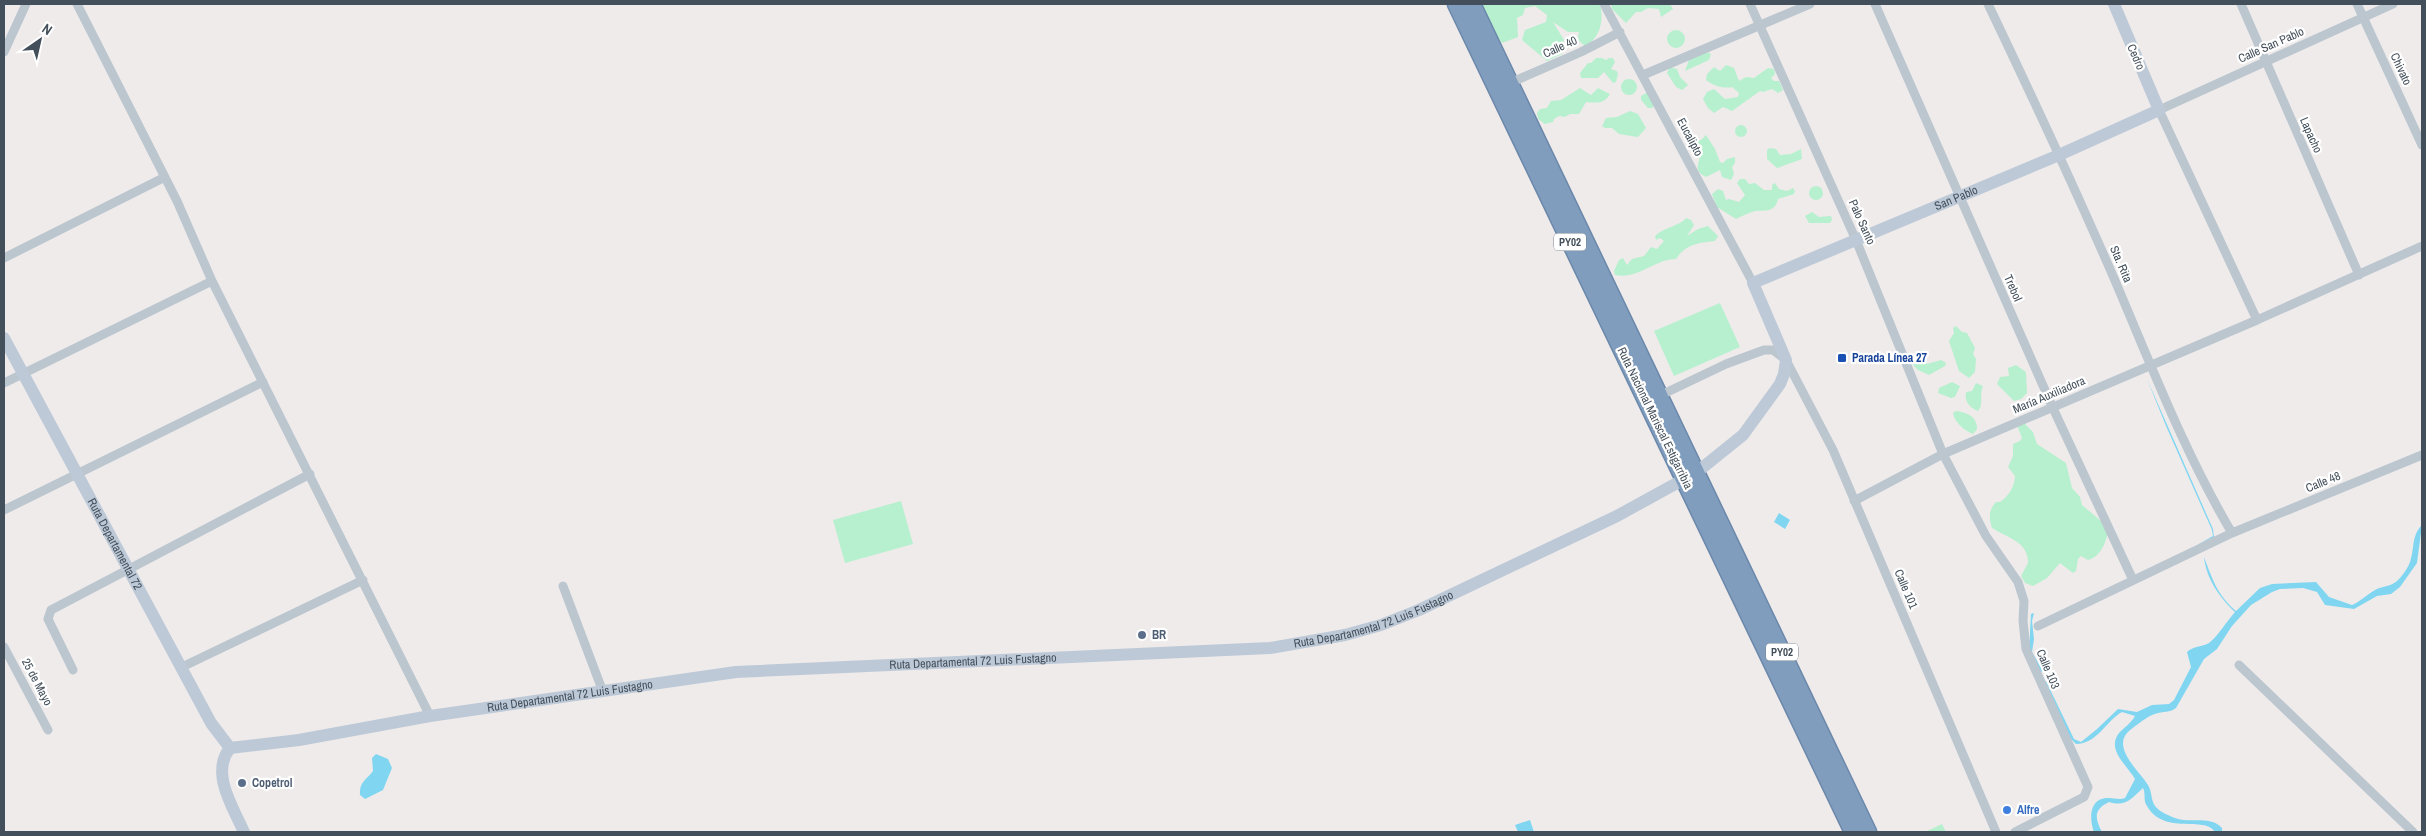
<svg xmlns="http://www.w3.org/2000/svg" width="2426" height="836" font-family="'Archivo Narrow',sans-serif">
<style>
.green{fill:#b6f0ce}
.water{fill:#80d6f0}
.lines{fill:none;stroke-linecap:round;stroke-linejoin:round}
.highway-casing{stroke:#6b88aa;stroke-width:19}
.street{stroke:#bbc6cf;stroke-width:9}
.secondary{stroke:#bdc9d7;stroke-width:12}
.highway{stroke:#809dbe;stroke-width:16}
.transit-dot{fill:#1a4fb4;stroke:#fff;stroke-width:2}
.service-dot{fill:#5c6f8a;stroke:#fff;stroke-width:2}
.shop-dot{fill:#3f7fe0;stroke:#fff;stroke-width:2}
.labels{text-anchor:middle;stroke-width:4.5;stroke-linejoin:round;paint-order:stroke}
.shield{fill:#fff;stroke:#7b848c;stroke-width:1}
.shield-label{font-size:11px;font-weight:bold;fill:#434f5a}
.street-label{font-size:12px;fill:#434f5a;stroke:#fff}
.transit-label{font-size:12px;font-weight:bold;fill:#164399;stroke:#fff;text-anchor:start}
.service-label{font-size:12px;font-weight:bold;fill:#4e5e75;stroke:#fff;text-anchor:start}
.shop-label{font-size:12px;font-weight:bold;fill:#366cbe;stroke:#fff;text-anchor:start}
</style>
<rect width="100%" height="100%" fill="#efebeb"/>
<path class="green" d="M1480 4H1600C1604 19 1601 38 1585 46L1579 41 1578 36 1579 32H1568L1553 22 1564 40 1560 49 1562 54 1547 61 1522 40 1525 30 1546 22 1547 15 1535 6 1525 8 1523 15 1517 18 1518 37 1502 43 1491 28Z
M1611 4H1670L1673 9 1661 17 1659 9 1648 8 1641 12H1636L1626 23 1612 9Z
M1667 39a9 9 0 1 1 18 0a9 9 0 1 1-18 0Z
M1707 52 1711 54 1709 60 1685 71 1690 57Z
M1596 58H1602L1606 60 1609 58H1613L1615 62 1611 69 1617 71 1618 74 1616 82 1613 83 1604 72 1598 78H1581L1580 73 1588 63H1591Z
M1726 65 1734 68 1739 81 1746 77 1754 78 1768 68 1774 69 1775 74 1771 78 1774 81H1779L1783 90 1778 93 1772 89 1763 92 1760 91 1732 111 1723 107 1714 113 1708 108 1703 99 1707 92 1714 89 1725 99 1738 97 1739 93 1732 87C1723 89 1714 86 1706 80L1707 74 1714 67 1720 71Z
M1670 67 1677 69 1680 77 1688 85 1682 90 1676 87 1667 73Z
M1621 87a8 8 0 1 1 16 0a8 8 0 1 1-16 0Z
M1580 88 1591 95 1598 88 1610 94C1605 104 1596 103 1586 102L1579 114H1570L1565 117 1559 116 1554 119 1553 122 1545 124 1538 119 1537 113 1540 109 1547 108 1551 101 1561 100Z
M1648 92 1655 105 1652 108H1648L1641 100V96Z
M1630 111 1638 114 1646 128 1638 137 1619 134 1612 128H1605L1602 126 1606 118 1617 117Z
M1735 131a6 6 0 1 1 12 0a6 6 0 1 1-12 0Z
M1706 135 1715 149 1720 162 1723 163 1727 159 1735 157V163L1732 167 1734 174 1731 180 1722 177 1720 170 1706 177C1694 171 1698 166 1700 156L1691 151 1687 144 1690 139 1701 140Z
M1770 148 1776 149 1780 155 1791 154 1801 149 1802 159 1777 168 1767 159V150Z
M1740 179H1745L1749 184 1755 183 1764 190H1772V185L1775 183 1779 189 1787 191 1793 188 1795 191 1794 194 1778 199C1775 213 1765 210 1755 211 1748 213 1742 216 1736 219L1717 207 1712 194 1718 189 1723 191 1726 200 1729 199 1739 202 1745 195 1737 183Z
M1809 193a7 7 0 1 1 14 0a7 7 0 1 1-14 0Z
M1812 212 1819 217 1831 216 1832 220 1830 223H1809L1805 216Z
M1686 218 1691 220 1694 225 1687 236 1698 229 1708 226 1718 236 1715 241C1698 243 1686 244 1676 259 1655 259 1637 280 1615 275L1614 271 1619 260 1623 258 1627 265 1632 259 1644 256 1651 247 1657 249 1664 241 1660 238 1656 240 1655 236C1664 227 1680 226 1686 218Z
M1720 303 1740 347 1674 376 1654 331Z
M1956 326 1962 332 1967 333 1975 348 1973 354 1976 359 1975 372 1969 378 1959 371 1949 341 1954 333 1953 328Z
M1921 350 1926 352 1925 358 1927 364 1941 360 1946 363 1945 366 1929 375 1918 370 1913 365 1919 362 1918 356Z
M2016 365 2026 372 2027 393 2021 399 2014 401 1997 384 2000 377 2009 376 2008 368Z
M1952 382 1960 386 1955 397 1951 398 1938 393 1939 388Z
M1976 383 1983 386C1979 394 1984 404 1978 411 1970 408 1964 401 1966 392L1972 391Z
M1956 411C1966 412 1978 417 1977 429L1973 434C1965 431 1954 422 1953 413Z
M2024 423 2033 432 2037 444 2066 463 2072 488 2080 497 2082 505 2101 521 2108 532C2106 543 2100 557 2088 560L2081 556 2078 559 2076 571 2073 573 2060 563 2047 578 2033 586 2025 583 2021 576 2028 563C2029 542 2006 537 1992 528 1989 518 1988 511 1996 502H2000C2008 497 2015 486 2015 476L2008 467 2013 456V444L2020 441 2022 438 2017 425Z
M901 501 913 544 845 563 833 520Z
M1942 824 1946 832H1925Z"/>
<path class="water" d="M2147 379 2213 529 2214 537 2197 545 2213 536 2212 530 2166 426Z
M1779 513 1790 520 1785 529 1774 522Z
M2422 525 2417 563 2400 587 2391 594 2377 596 2354 609 2325 605 2317 592 2303 588 2280 589 2272 592 2251 605 2232 626 2217 649 2204 659 2176 708C2170 713 2163 711 2155 714 2149 715 2131 729 2127 733 2113 749 2140 772 2148 785 2153 793 2150 803 2158 809 2162 813 2170 816 2175 818 2190 824 2210 815 2222 828V832H2215C2205 815 2164 836 2147 806 2143 801 2146 794 2143 788 2131 799 2126 807 2109 802 2093 810 2095 818 2102 832H2094C2089 819 2089 797 2109 798 2115 798 2119 800 2125 798L2135 779C2127 765 2106 750 2119 733 2125 727 2131 723 2135 716L2122 712C2106 721 2097 744 2076 744L2071 739 2044 682 2046 681 2074 739 2081 742 2097 729 2118 709 2137 712 2152 705 2169 704 2174 700 2191 667 2187 652C2193 646 2202 647 2209 643 2219 635 2226 622 2235 612 2219 597 2206 578 2204 557 2212 578 2217 595 2236 611L2260 588 2272 584 2316 582 2329 597 2352 605C2361 601 2366 595 2375 590 2380 587 2384 587 2390 585 2398 583 2407 570 2410 562 2415 548 2411 536 2422 525Z
M2034 613 2032 621 2034 639 2032 652 2043 671 2041 672 2029 652 2031 614Z
M376 754 388 759 392 768 383 790 365 799 360 795C359 782 366 780 373 771L372 758Z
M1530 820 1534 832H1518L1515 825Z"/>
<g class="lines">
<defs>
<path id="highway" d="M1456 4 1853 832
M1472 4 1868 832"/>
</defs>
<use href="#highway" class="highway-casing"/>
<path class="street" d="M77 4 177 201 212 281 430 716
M1604 4 1753 283
M1750 4 1856 240 1943 454 1986 536 2018 582 2024 601 2023 621 2026 649 2088 787 2084 797 2015 832
M1875 4 2052 406 2133 580
M1988 4C2031 94 2073 184 2113 276 2150 362 2184 452 2232 533
M2241 4 2359 275
M2357 4 2422 145
M2393 4 2159 110 2257 320 2422 246
M4 52 26 4
M1643 75 1810 4
M1510 83 1581 52 1620 32
M4 258 165 177
M4 383 212 281
M1659 396 1726 364 1764 350H1773L1786 360 1833 450 1996 832
M1854 501 1943 454 2257 320
M4 510 263 382
M563 586 603 692
M2038 626 2232 533 2422 455
M4 647 48 730
M2239 665 2413 832
M182 667 363 580
M73 670 48 619 51 610 310 474"/>
<g class="secondary">
<path id="s1" d="M4 338 211 723 230 748"/>
<path id="s2" d="M230 748 299 740 430 716 736 672 1270 648 1345 635 1381 625 1419 610 1617 516 1697 472 1743 435 1780 384 1784 374 1786 360 1753 283 2059 155 2159 110 2114 4"/>
<path d="M230 748C210 773 233 807 244 832"/>
</g>
<use href="#highway" class="highway"/>
</g>
<rect class="transit-dot" x="1837" y="353" width="10" height="10" rx="2.5"/>
<g class="service-dot">
<circle cx="1142" cy="635" r="5"/>
<circle cx="242" cy="783" r="5"/>
</g>
<circle class="shop-dot" cx="2007" cy="810" r="5"/>
<g class="labels">
<g class="shield">
<rect x="1554" y="233.5" width="32" height="17" rx="4"/>
<rect x="1766" y="643.5" width="32" height="17" rx="4"/>
</g>
<g class="shield-label">
<text x="1570" y="246">PY02</text>
<text x="1782" y="656">PY02</text>
</g>
<g class="street-label">
<text transform="translate(2271 45) rotate(-24)" y="4">Calle San Pablo</text>
<text transform="translate(1560 47) rotate(-24)" y="4">Calle 40</text>
<text transform="translate(2136 57) rotate(67)" y="4">Cedro</text>
<text transform="translate(2401 69) rotate(65)" y="4">Chivato</text>
<text transform="translate(2311 135) rotate(66)" y="4">Lapacho</text>
<text transform="translate(1690 137) rotate(62)" y="4">Eucalipto</text>
<text dy="4" stroke="none"><textPath href="#s2" startOffset="1962">San Pablo</textPath></text>
<text transform="translate(1862 222) rotate(66)" y="4">Palo Santo</text>
<text transform="translate(2121 264) rotate(67)" y="4">Sta. Rita</text>
<text transform="translate(2013 288) rotate(66)" y="4">Trebol</text>
<text transform="translate(2049 395) rotate(-23)" y="4">María Auxiliadora</text>
<text transform="translate(1655 418) rotate(64)" y="4">Ruta Nacional Mariscal Estigarribia</text>
<text transform="translate(2323 482) rotate(-22)" y="4">Calle 48</text>
<text dy="4" stroke="none"><textPath href="#s1" startOffset="234">Ruta Departamental 72</textPath></text>
<text transform="translate(1906 589) rotate(67)" y="4">Calle 101</text>
<text dy="4" stroke="none"><textPath href="#s2" startOffset="1154">Ruta Departamental 72 Luis Fustagno</textPath></text>
<text dy="4" stroke="none"><textPath href="#s2" startOffset="749">Ruta Departamental 72 Luis Fustagno</textPath></text>
<text transform="translate(2048 669) rotate(67)" y="4">Calle 103</text>
<text transform="translate(37 682) rotate(62)" y="4">25 de Mayo</text>
<text dy="4" stroke="none"><textPath href="#s2" startOffset="344">Ruta Departamental 72 Luis Fustagno</textPath></text>
</g>
<g class="transit-label">
<text x="1852" y="362">Parada Línea 27</text>
</g>
<g class="service-label">
<text x="1152" y="639">BR</text>
<text x="252" y="787">Copetrol</text>
</g>
<g class="shop-label">
<text x="2017" y="814">Alfre</text>
</g>
</g>
<rect width="2426" height="836" fill="none" stroke="#434f5a" stroke-width="10"/>
<g transform="translate(40 40) rotate(34)" stroke="#ffffff" stroke-width="4" paint-order="stroke">
<path d="M0-4L9 19L0 12L-9 19Z" fill="#434f5a"/>
<text y="-8" font-size="14" font-weight="bold" text-anchor="middle" fill="#434f5a">N</text>
</g>
</svg>
